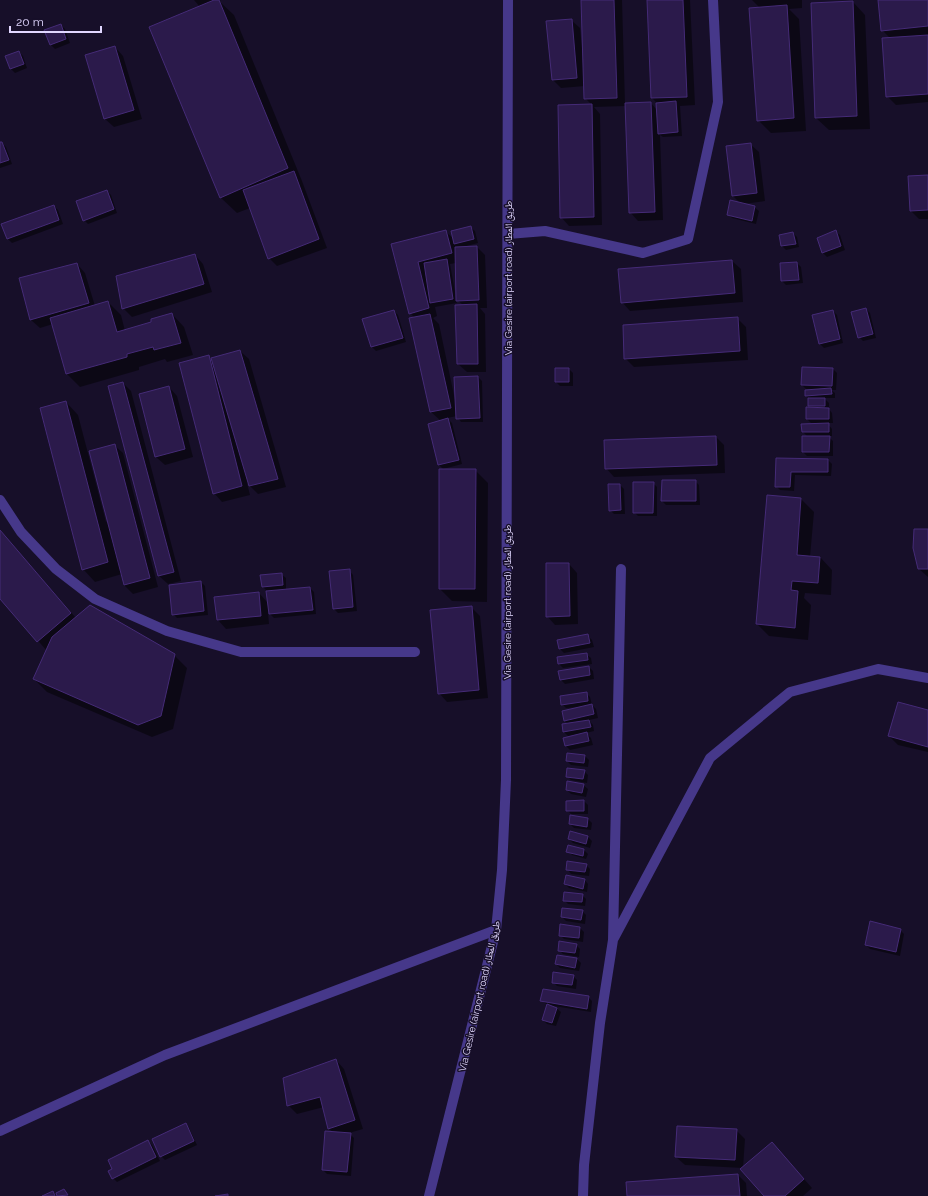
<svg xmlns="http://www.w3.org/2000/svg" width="928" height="1196" font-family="Raleway,'Noto Naskh Arabic',sans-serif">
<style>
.shadow{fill:#0007}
.building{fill:#2b1a4b;stroke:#452b77}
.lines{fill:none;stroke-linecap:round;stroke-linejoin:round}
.minor{stroke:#46388a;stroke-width:10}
.labels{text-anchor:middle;stroke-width:3;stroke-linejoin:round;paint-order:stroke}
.street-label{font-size:10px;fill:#e1d7ff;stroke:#170f29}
</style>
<rect width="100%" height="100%" fill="#170f29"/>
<path class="shadow" d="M194 0H221L219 1 234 15 302 181 327 248 277 266 269 258 250 208 237 213 220 197 200 7Z
M582 0H622L625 104 651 103 657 110V103L652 98 648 0H690L695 105 680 106 682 136 663 137 660 135 663 220 638 221 630 212 626 106 594 107 600 114 602 225 569 226 561 217 592 105 585 98V86L561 88 553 80 571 20 580 28 582 48H583Z
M752 0H802V8L789 9 799 19 806 131 771 133 758 120 760 8Z
M879 0H928V102L896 105 887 96 891 39 882 30Z
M853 2 865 15 870 129 829 130 816 118Z
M61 25 65 29 70 43 55 49 51 45Z
M115 47 123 56 142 119 114 127 105 119Z
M19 52 23 56 27 68 15 73 11 69Z
M0 143H2L6 147 12 164 0 168Z
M750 144 759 152 765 201 743 204 754 207 759 211 756 224 732 218 728 214 741 204 733 196Z
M928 176V219H919L911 211Z
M107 191 111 195 117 213 88 224 84 220Z
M54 206 58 210 63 224 12 243 8 239 3 224Z
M470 227 475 231 478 243 463 247H477L485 255 487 308H480L485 314 486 372H467L458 364 463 305 456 299V263L450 264 457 303 435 307 437 316 433 318 439 324 455 400 478 377 482 381 483 422H461L457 416 447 418 452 423 462 464 443 469 439 465 441 421 431 412 415 318 410 313 392 245 445 231 454 239Z
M835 231 840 235 845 250 827 257 823 253 818 238Z
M793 233 797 237 799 247 786 250 782 246 780 236Z
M195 255 203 264 212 292 132 317 123 308Z
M732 261 741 269 743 302 630 311 622 302Z
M797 263 801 267 803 283 786 285 782 281Z
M77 264 85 273 95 306 108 302 121 315 125 331 153 323 172 314 184 327 193 355 167 362 165 359 139 367V370L80 387 67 374 53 324 40 328 31 320 20 279Z
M866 309 870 313 876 338 863 341 859 337Z
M394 311 398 315 406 342 376 351 372 347 364 320Z
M833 311 837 315 843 343 824 348 820 344Z
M737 318 746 327 748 360 634 367 625 358Z
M240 351 249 359 286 487 258 494 247 483 250 495 222 502 214 493 208 357 213 362Z
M569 369 573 373V386H560L556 382Z
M833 369 837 373 836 390H831L835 393V398H824L829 403V409L832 413 833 423H827L832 429V436H828L833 441V456H807L803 452 808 437 803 432V425H822V423H811L807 419 812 409 809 406V398L806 395 814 389H806L802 385Z
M123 383 131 391 181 581 168 584 159 576 109 386Z
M169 387 177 396 193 457 165 465 156 457Z
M66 402 78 415 106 522 108 521 114 445 123 453 158 587 133 594 124 585 122 574 95 582 83 569Z
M716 437 724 445 725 473 614 477 606 468Z
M777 459 828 460 832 464 831 476 795 475 794 491 780 490 776 486Z
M475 470 488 483 487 602 452 601 440 589Z
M695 481 699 485 700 505H666L662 501Z
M653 483 657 487V516H638L634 512Z
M620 485 624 489 625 514H614L610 510Z
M768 496 801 499 814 512 810 557H820L832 570 831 595 805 593 804 598 811 605 808 640 769 636 757 624Z
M928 530V577L919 569Z
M0 531 76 618 174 655 187 668 173 729 152 737 47 692 34 679 47 651 0 597Z
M569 564 577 573 578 624 555 625 547 616Z
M349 570 353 575 357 611 338 613 334 609Z
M281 574 286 578V590L310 588 314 592 316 614 274 618 268 612 269 624 226 629 218 620 216 598 259 593 268 603 267 591 263 587Z
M201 582 205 586 208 615 177 618 173 614Z
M471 607 480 616 488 698 447 702 439 693Z
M588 636 592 640 594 647 564 653 560 649Z
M586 654 591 658 592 664 563 668 559 664Z
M589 667 593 671 594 679 565 684 561 680Z
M586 693 590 697 592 705 596 709 598 718 589 720 593 725 594 731 586 733 591 738 593 745 570 750 566 746 578 736V734L568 736 564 732 568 724 565 721 563 712 580 708V707L566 708 562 704Z
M928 711V752L898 745 889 736Z
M585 756 589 760 588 767 571 765 567 761Z
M584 771 588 775 587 783 571 780 567 776Z
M583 785 588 789 586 797 571 794 567 790Z
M584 801 588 805V814H571L567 810Z
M588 819 592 823 591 830 574 828 570 824Z
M571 832 588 837 592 841 590 848 573 843 569 839Z
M584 850 588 854 586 859 572 855 568 851Z
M586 865 590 869 589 876 571 874 567 869Z
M584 879 588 884 587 892 569 888 565 884Z
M582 895 586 899 585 906 568 904 564 900Z
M582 911 586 915 585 924 566 921 562 917Z
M580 928 584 932 583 942 564 939 560 935Z
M900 930 904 934 900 956 870 949 866 945Z
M576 945 580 949 579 957 563 954 559 950Z
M558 956 577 959 581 963 579 971 560 968 556 964Z
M573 976 577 980 576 989 557 986 553 982Z
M588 997 592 1001 591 1012 554 1006 561 1012 556 1026 547 1024 543 1020 548 1005 542 1001Z
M336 1060 344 1069 363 1129 349 1133 354 1138 351 1176 327 1174 323 1170 333 1132 329 1129 324 1107 297 1114 288 1105Z
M185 1124 189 1128 197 1145 165 1160 161 1156Z
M736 1130 745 1139 743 1168 685 1165 676 1157Z
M148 1141 152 1145 160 1161 117 1182 113 1178Z
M772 1143 812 1188 803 1196H765Z
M738 1175 746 1183 747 1196H628Z"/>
<path class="building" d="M214 0H219L288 168 220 198 149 27Z
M581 0H614L617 98 584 99Z
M647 0H683L687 97 651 98Z
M878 0H928V26L881 31Z
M853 1 857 116 815 118 811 3Z
M787 5 794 118 757 121 749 8Z
M572 19 577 78 552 80 546 21Z
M61 24 66 39 50 45 44 30Z
M928 35V94L886 97 882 38Z
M115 46 134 110 104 119 85 55Z
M19 51 24 64 10 69 5 56Z
M676 101 678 132 658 134 656 103Z
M651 102 655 212 629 213 625 103Z
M592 104 594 217 560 218 558 105Z
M0 142H2L9 160 0 163Z
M751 143 757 193 732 196 726 146Z
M294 171 319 239 268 259 243 190Z
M928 175V210L910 211 908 176Z
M107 190 114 209 83 221 76 201Z
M730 200 755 206 752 221 727 215Z
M54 205 59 220 7 239 1 224Z
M471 226 474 239 454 244 451 231Z
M446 230 452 253 418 262 429 308 409 314 391 244Z
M836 230 841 246 822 253 817 238Z
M793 232 796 244 781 246 779 235Z
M477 246 479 300 456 301 455 247Z
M195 254 204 284 122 309 116 276Z
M447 259 453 299 430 303 424 263Z
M732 260 735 293 621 303 618 269Z
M797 262 799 280 781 281 780 263Z
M77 263 89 303 30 320 19 278Z
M108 301 117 332 151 322V319L172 313 181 343 154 350 153 347 127 354V357L66 374 50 318Z
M477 304 478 364H457L455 305Z
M866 308 873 334 858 338 851 312Z
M394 310 403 338 371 347 362 319Z
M833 310 840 339 819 344 812 315Z
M430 314 451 408 430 412 409 318Z
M738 317 740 351 624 359 623 325Z
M240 350 278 479 249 486 211 358Z
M209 355 242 486 213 494 179 363Z
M802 367 833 368 832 386 801 385Z
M555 368H569V382H555Z
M478 376 480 418 456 419 454 377Z
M123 382 174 572 158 576 108 386Z
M169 386 185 449 155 457 139 394Z
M831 388 832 394 805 396V390Z
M808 398H825V406H808Z
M66 401 108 562 82 570 40 408Z
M806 407 829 408V419H806Z
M448 418 459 460 438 465 428 424Z
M829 423V432H802L801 424Z
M716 436 717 465 605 469 604 440Z
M802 436H830L829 452H802Z
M115 444 150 578 124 585 89 451Z
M776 458 828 459V472H791L790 487H775Z
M439 469H476L475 589H439Z
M662 480H696V501H661Z
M633 482H654L653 513H633Z
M608 484H620L621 510 609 511Z
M767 495 801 498 797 555 820 557 818 583 792 581 791 590 798 591 795 628 756 624Z
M914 529H928V569H918L913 548Z
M0 530 71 613 37 642 0 599Z
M546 563H569L570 616 546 617Z
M350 569 353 607 333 609 329 571Z
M282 573 283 585 262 587 260 575Z
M201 581 204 611 172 615 169 585Z
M310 587 313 610 269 614 266 591Z
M259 592 261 616 217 620 214 597Z
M90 605 175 654 161 716 138 725 33 679 52 637Z
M472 606 479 690 438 694 430 610Z
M588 634 590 643 559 649 557 640Z
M587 653 588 660 558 664 557 657Z
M589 666 590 675 560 680 558 671Z
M587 692 588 701 561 705 560 696Z
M898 702 928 710V747L888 736Z
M592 704 594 714 564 721 562 711Z
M589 720 591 727 563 732 562 724Z
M587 732 589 741 565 746 563 738Z
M567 753 585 755 584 763 566 761Z
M567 768 585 770 583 779 566 777Z
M567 781 584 784 582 793 566 790Z
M584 800V811H566V801Z
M570 815 588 818 587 827 569 824Z
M570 831 588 836 586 844 568 839Z
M568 845 584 849 583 856 566 852Z
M567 861 587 864 585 872 566 870Z
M566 875 585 879 583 889 564 884Z
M564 892 583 894 582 902 563 901Z
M562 908 583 910 581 920 561 917Z
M870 921 901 929 896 952 865 945Z
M560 924 580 927 579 938 559 936Z
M559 941 577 944 575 953 558 951Z
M557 955 577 958 575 968 555 964Z
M553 972 574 975 572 985 552 983Z
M543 989 589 996 587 1009 540 1001Z
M547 1004 557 1008 552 1023 542 1020Z
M336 1059 355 1120 328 1129 320 1097 287 1106 283 1078Z
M186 1123 194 1141 160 1157 152 1139Z
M677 1126 737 1129 735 1160 675 1157Z
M325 1131 351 1133 347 1172 322 1170Z
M148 1140 156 1157 112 1179 108 1171 112 1169 108 1160Z
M772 1142 804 1179 785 1196H764L740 1169Z
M738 1174 740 1196H627L626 1182Z
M64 1189 68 1195 57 1196 56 1193Z
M53 1191 55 1196H42Z
M228 1194V1196H215Z"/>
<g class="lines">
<path class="minor" d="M508 234 545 231 643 253 688 239 718 102 713 0
M0 500 21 532 56 569 95 599 167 631 241 652H415
M614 938 710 758 790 692 878 669 928 678
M0 1131 165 1055 496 930
M429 1196 496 930 502 870 506 780 508 0
M583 1196 584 1165 600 1023 613 940 621 569"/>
</g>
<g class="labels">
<g class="street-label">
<text transform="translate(508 278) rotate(-90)" y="4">Via Gesire (airport road) طريق المطار</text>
<text transform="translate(507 602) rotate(-90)" y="4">Via Gesire (airport road) طريق المطار</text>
<text transform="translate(479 996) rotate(-77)" y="4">Via Gesire (airport road) طريق المطار</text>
</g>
</g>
<path d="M10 26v6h91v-6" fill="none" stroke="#e1d7ff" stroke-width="2"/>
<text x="16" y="26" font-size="12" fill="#e1d7ff" stroke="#170f29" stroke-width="3" paint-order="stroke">20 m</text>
</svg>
